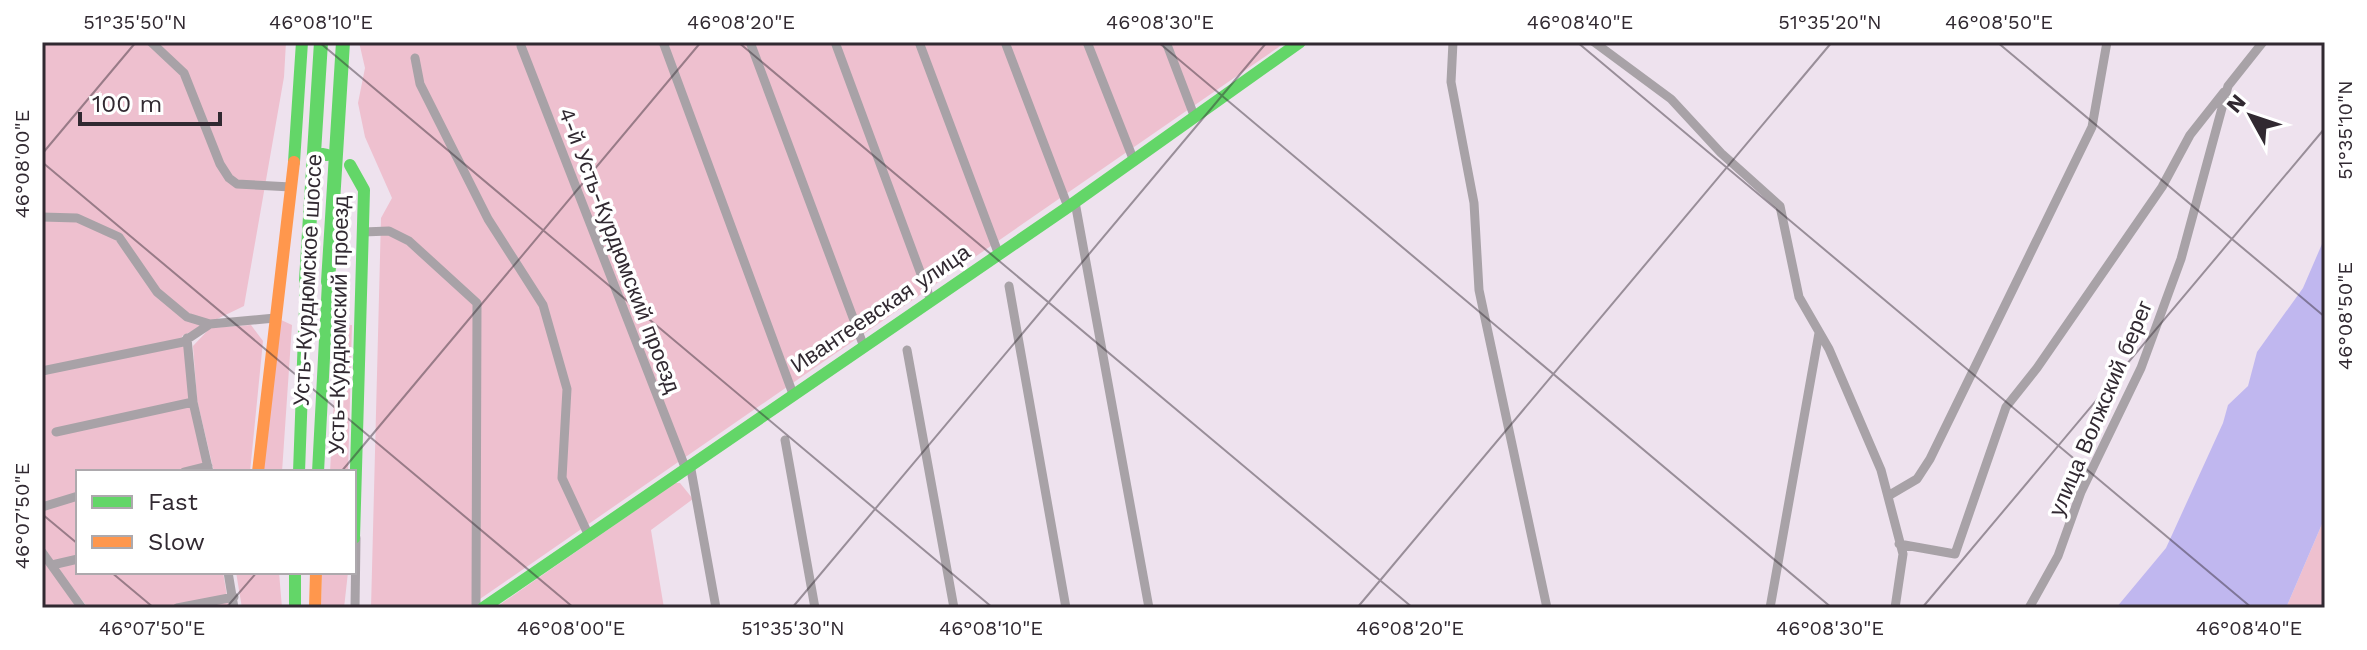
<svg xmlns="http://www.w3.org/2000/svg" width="2367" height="650" font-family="'Work Sans',sans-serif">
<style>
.green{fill:#eec0cf}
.water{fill:#c0b7ef}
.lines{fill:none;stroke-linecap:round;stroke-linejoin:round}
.stream{stroke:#c0b7ef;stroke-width:3}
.street{stroke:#a8a2a7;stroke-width:9}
.fast{stroke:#63d668;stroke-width:12}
.slow{stroke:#ff974d;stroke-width:12}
.fast-bridge{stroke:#63d668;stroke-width:14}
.ticks{fill:none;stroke:#312931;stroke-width:2;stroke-opacity:0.45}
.labels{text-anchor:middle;stroke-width:7;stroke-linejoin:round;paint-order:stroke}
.street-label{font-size:22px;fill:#312931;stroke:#fff}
.neatline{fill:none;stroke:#312931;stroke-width:3}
.ticks-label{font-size:20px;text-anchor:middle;fill:#312931}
</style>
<rect width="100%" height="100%" fill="#eee2ee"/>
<path class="green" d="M42 42H286L284 77 244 306 182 336 206 472H78V572H223L229 608H88L54 563 78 608H42Z
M359 42H1286L467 608H371L381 218 392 198 365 137 358 103 365 68Z
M279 319 292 325 282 472H262Z
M251 325 263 341 250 472H214L197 400 193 346 210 328Z
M352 325 348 472H330L338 326Z
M675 483H680L693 499 651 530 664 608H495Z
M2325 517V608H2286Z
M236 572H279L282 608H242Z
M322 572H348L344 608H321Z"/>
<path class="water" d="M2325 237V517L2286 608H2116L2166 548 2223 423 2228 405 2248 386 2257 352 2303 288Z"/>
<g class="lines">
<path class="stream" d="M42 49 45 42"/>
<path class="street" d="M151 42 184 73 220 164 229 178 237 184 291 187
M663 42 793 394
M750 42 864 347
M835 42 931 301
M919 42 999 255
M1005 42 1068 207
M1087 42 1134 161
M1166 42 1195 118
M1453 42 1451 82 1474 203 1479 290 1547 608
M1594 42 1671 99 1721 153 1780 206 1799 297 1829 349 1881 470 1903 554 1895 608
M521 46 685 467
M415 58 420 84 488 219 543 305 567 389 562 478 589 536
M1075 202 1149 608
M42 217 77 218 119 237 157 292 187 317 210 324
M363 232 389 231 409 241 477 303 476 608
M1009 286 1066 608
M187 338 193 402 209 472
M907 350 954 608
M42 371 183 342 210 324 275 318
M56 432 193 402
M785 440 815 608
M690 464 716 608
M184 472 208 466
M1888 496 1917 479 1930 459 2092 127 2107 42
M42 507 78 496
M1899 544 1955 554 2006 407 2037 368 2162 187 2190 135 2224 92
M42 552 82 608
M52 565 78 559
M228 572 234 608
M177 608 234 597
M355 608 356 538
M1770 608 1819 333
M2029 608 2058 556 2081 492 2141 368 2181 259 2228 86 2263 42"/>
<path class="fast" d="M322 154 327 155
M294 162 302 42
M350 165 364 190 354 538
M299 472 306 280
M318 472 328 282
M295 572V608
M483 608 1068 207 1300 42"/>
<path class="slow" d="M258 472 294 162
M315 608 316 572"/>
<path class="fast-bridge" d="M306 280 321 42
M328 282 343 42"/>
</g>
<path class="ticks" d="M319 42 993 608M738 42 1413 608M1158 42 1832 608M1577 42 2252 608M1997 42 2325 317M42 154 136 42M42 162 574 608M341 472 701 42M42 514 78 544M111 572 154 608M226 608 257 572M792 608 1267 42M1357 608 1832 42M1922 608 2325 128"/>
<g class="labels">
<g class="street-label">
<text transform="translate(620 250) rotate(69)" y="8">4-й Усть-Курдюмский проезд</text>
<text transform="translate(307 280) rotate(-87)" y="8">Усть-Курдюмское шоссе</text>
<text transform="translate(880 308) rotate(-34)" y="8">Ивантеевская улица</text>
<text transform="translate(338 325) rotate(-89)" y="8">Усть-Курдюмский проезд</text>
<text transform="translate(2100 408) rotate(-67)" y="8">улица Волжский берег</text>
</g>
</g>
<rect width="2367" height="650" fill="none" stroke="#ffffff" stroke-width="88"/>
<rect x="76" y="470" width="280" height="104" fill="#ffffff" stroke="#ada9ad" stroke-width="2"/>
<rect x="92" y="496" width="40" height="12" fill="#63d668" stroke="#ada9ad" stroke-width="2"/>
<text x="148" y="510" font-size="24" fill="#312931">Fast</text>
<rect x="92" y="536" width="40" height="12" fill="#ff974d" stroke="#ada9ad" stroke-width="2"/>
<text x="148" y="550" font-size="24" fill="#312931">Slow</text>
<g transform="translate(2251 116) rotate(310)" stroke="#ffffff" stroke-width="6" paint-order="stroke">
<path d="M0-6L14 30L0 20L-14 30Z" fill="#312931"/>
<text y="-12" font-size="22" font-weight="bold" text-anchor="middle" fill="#312931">N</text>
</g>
<path d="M80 112v12h140v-12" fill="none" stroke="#312931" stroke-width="4"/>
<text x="92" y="112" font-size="24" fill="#312931" stroke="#ffffff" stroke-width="6" paint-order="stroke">100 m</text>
<rect x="44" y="44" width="2279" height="562" class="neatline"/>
<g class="ticks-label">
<text x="135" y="29">51°35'50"N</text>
<text x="321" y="29">46°08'10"E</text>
<text x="741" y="29">46°08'20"E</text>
<text x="1160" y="29">46°08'30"E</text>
<text x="1580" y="29">46°08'40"E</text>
<text x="1830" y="29">51°35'20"N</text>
<text x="1999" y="29">46°08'50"E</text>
<text transform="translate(2345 130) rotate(-90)" y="7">51°35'10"N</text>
<text transform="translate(22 164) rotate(-90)" y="7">46°08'00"E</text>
<text transform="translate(2345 316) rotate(-90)" y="7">46°08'50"E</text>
<text transform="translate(22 516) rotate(-90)" y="7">46°07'50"E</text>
<text x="152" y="635">46°07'50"E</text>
<text x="571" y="635">46°08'00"E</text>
<text x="793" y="635">51°35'30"N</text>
<text x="991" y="635">46°08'10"E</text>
<text x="1410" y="635">46°08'20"E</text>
<text x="1830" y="635">46°08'30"E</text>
<text x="2249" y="635">46°08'40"E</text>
</g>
</svg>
